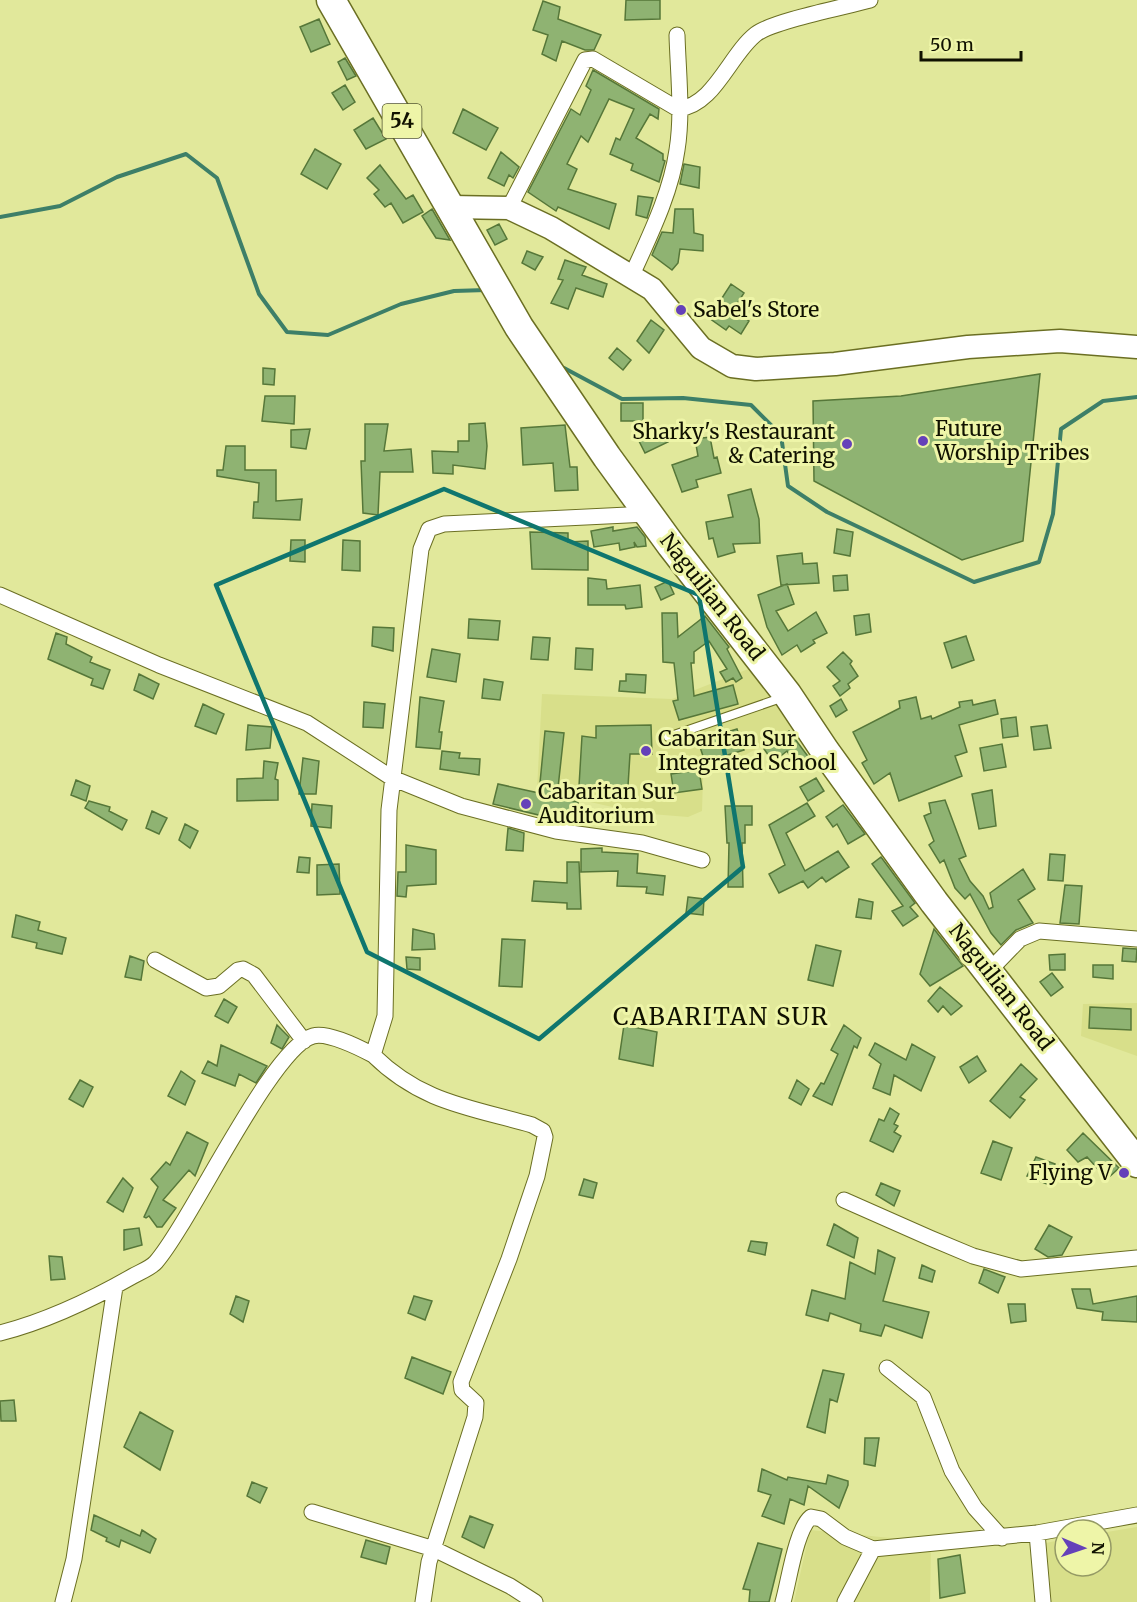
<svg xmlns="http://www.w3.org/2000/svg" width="1137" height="1602" font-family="Merriweather,serif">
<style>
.built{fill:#d8df8a}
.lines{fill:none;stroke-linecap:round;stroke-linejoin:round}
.stream{stroke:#3d7f68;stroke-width:4}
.building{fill:#8fb372;stroke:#567739;stroke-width:1.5}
.lane-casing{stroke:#6b6f23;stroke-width:10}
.street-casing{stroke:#6b6f23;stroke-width:17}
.secondary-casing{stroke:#6b6f23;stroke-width:25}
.highway-casing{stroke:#6b6f23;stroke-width:31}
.lane{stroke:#fff;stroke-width:8}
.street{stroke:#fff;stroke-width:15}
.secondary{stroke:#fff;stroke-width:22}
.highway{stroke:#fff;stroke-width:28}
.marked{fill:none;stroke:#0f766e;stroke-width:4.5;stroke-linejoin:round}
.poi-dot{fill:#6541b9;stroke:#eef5a8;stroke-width:2}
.labels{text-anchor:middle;stroke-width:6;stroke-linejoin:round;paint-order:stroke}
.shield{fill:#eef5a8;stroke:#535532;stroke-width:1.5}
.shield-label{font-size:20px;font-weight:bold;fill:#101100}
.poi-label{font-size:21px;fill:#101100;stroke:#eef5a8;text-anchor:start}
.street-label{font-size:21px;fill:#101100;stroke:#eef5a8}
.quarter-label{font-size:24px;letter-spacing:1.5px;fill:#101100;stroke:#eef5a8}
</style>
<rect width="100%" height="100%" fill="#e1e89b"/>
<path class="built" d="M761 664 802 724 703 778 702 811 688 817 639 813 537 790 542 694 672 699Z
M1137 1003V1056L1081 1036 1083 1004Z
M1137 1527V1602H1048L1041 1544 1065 1539V1566H1101V1533Z
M810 1530 931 1542 930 1602H794Z"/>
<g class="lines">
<path class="stream" d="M0 217 60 206 117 177 186 154 217 178 259 294 287 332 328 335 401 304 454 291 486 290
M564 368 622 399 683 398 751 405 781 435 788 486 827 512 974 582 1039 562 1053 514 1061 429 1103 401 1137 397"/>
</g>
<path class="building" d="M626 0H660V19L625 20Z
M543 1 560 7 558 19 601 35 594 50H585L562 41 556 61 542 54 548 35 533 30Z
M319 19 330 44 311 52 300 27Z
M345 58 356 76 347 80 338 62Z
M593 70 659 109 658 119 650 114 636 138 663 154V160L665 161 659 182 631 170 633 164 610 154 616 138 620 140 634 109 609 99 588 142 581 136 567 164 577 169 568 189 616 204 609 229 558 207 556 211 528 192 571 109 580 115 591 90 586 86Z
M345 85 355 102 343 110 332 93Z
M463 109 498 128 486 150 453 133Z
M373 118 386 139 366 149 354 130Z
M315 149 341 164 327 189 301 174Z
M501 152 519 167 513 178 509 175 504 186 488 178Z
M684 164 700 167 699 188 680 184Z
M380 165 406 199 413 195 423 212 403 223 391 203 385 207 374 194 379 190 367 178Z
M638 196 653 198 647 218 636 215Z
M432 209 450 240 436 238 422 216Z
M675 209H693L694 233 703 235V251L680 249 678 263 672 270 652 255 662 232 673 233Z
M499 224 507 239 495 245 487 230Z
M527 251 543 257 535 270 522 263Z
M565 260 586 267 582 275 607 284 603 297 576 288 568 309 551 303 563 280 558 279Z
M731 284 744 293 733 310 749 321 741 334 729 326 726 330 709 318Z
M651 320 664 330 649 353 637 341Z
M617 348 631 360 623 370 609 358Z
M263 368 275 369 274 385 263 384Z
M1040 374 1023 541 962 560 814 481 813 401 901 396Z
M265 396H295L294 424 262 421Z
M621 403H643V421H621Z
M485 423 487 446 485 469 453 465V474L433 473 432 451 458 452V441H469V424Z
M365 424H388L384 451 411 449 413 472H380L378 515 363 513 361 461H365Z
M565 425 570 467H577L578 490 555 491 553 463 523 465 521 428Z
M660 426 668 442 645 453 637 437Z
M310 429 306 449 291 447V430Z
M710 437 714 458 717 457 721 473 696 480 698 487 682 492 672 465 698 456 695 439Z
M226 446H245V470H276V501L302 499 300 520 253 518 254 502H258L259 483 217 476V470H223Z
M751 489 759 519 760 543 733 544 735 552 718 557 713 538 709 539 706 522 733 517 728 495Z
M613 527V531L637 527 645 537 646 546 637 547 634 542 635 547 620 550 619 543 594 547 591 531Z
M837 529 853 532 850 556 834 553Z
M530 532 568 533V542L588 541V570L532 569Z
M291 540H305V562L290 561Z
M343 540 360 541V571L342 570Z
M802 553 803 564 817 563 819 583 781 585 777 556Z
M847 575 848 590 834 591 833 576Z
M588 578 606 580 607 589 640 585 642 607 626 609 625 605H588Z
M668 581 674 594 661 600 655 587Z
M787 584 794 604 776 611 788 631 816 612 827 633 813 640 815 643 801 652 797 645 782 655 767 627 758 595Z
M662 613H677L678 637 705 616 729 647 727 649 742 678 736 682 733 678 726 682 720 672 727 669 709 641 694 652V663H691L694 696 733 685 738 704 679 720 673 701 678 700 674 663 663 662Z
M869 614 871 632 856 635 854 616Z
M469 619 500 621 498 640 468 638Z
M373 627 394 628 393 651 372 646Z
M56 633 67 637 66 644 92 657 90 662 110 670 103 689 91 685 93 679 48 659Z
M966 636 974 660 952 668 944 643Z
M533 637 550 638 548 660 531 659Z
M576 648 593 649 592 670 575 669Z
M432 649 460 654 456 682 427 677Z
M843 652 852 661 850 664 858 676 848 684 850 688 840 696 833 686 840 681 827 667Z
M139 674 159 684 153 699 134 690Z
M626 674 646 675 645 693 619 691 620 681H626Z
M484 679 503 682 500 700 482 698Z
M420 697 444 701 439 732H442L440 749 416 747Z
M916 697 921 719 931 716 932 719 960 707 959 702 972 700 973 705 995 700 998 714 959 725 967 752 955 756 962 776 899 801 890 773 874 784 862 763 867 760 853 732 900 708 899 701Z
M841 699 847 710 836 717 830 706Z
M364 702 385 704 383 728 363 727Z
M203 704 224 714 216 734 195 726Z
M1016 717 1018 736 1003 738 1001 719Z
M248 725 272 727 270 748 246 750Z
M651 725 652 754H630L628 786H579L582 736 596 738V726Z
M1047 725 1051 748 1034 750 1031 727Z
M737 729 744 750 705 762 698 741Z
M545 731 564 733 557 797 578 802 576 824 493 804 498 784 539 793Z
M789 731 813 763 800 771 787 751 773 762 764 749Z
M1002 744 1006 767 984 771 980 748Z
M442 751 460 753 459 758 480 759 479 775 440 769Z
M303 758 319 761 316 794H299Z
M264 761 278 763 275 779 278 780V800L237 801V779L263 778Z
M699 770 702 789 674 793 671 774Z
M816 778 824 791 808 801 800 787Z
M76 780 90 786 86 801 71 795Z
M992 790 996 826 979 829 972 794Z
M945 800 966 856 959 859 970 881 983 896 989 909 993 907 990 893 1023 869 1035 889 1018 900 1033 923 1016 930 1001 945 991 933 970 894 965 899 955 888 944 860 940 863 929 845 934 841 924 816 931 813 929 803Z
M89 801 110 807 109 811 127 820 122 830 85 808Z
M807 803 815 816 786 833 805 871 838 851 849 867 826 882 822 877 808 888 803 881 779 893 769 874 785 865 769 825Z
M312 804 332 806 331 828 311 826Z
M843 805 865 834 848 844 837 824 833 827 826 817Z
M725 806H752V825H745V843H742L743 887H728L729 843H727Z
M152 811 167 818 159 834 146 828Z
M185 824 198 831 190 848 179 840Z
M508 828 524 833 523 851 506 850Z
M406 845 436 850V884L407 886 406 897 397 896 398 872H406Z
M602 848V852L638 854 637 873 665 876 663 895 646 893 647 887 617 886 618 871 581 872V849Z
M1050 854 1065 855 1063 881 1048 880Z
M299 857 310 858 309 873 297 872Z
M881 857 915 903 910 907 918 916 903 926 892 911 903 906 872 864Z
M567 862H579L581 909H567V903L532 901 534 881 567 883Z
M339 864 340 894 317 895V865Z
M1065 885 1082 886 1079 924 1060 923Z
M688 897 704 899 703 915 686 913Z
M859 899 873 902 871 919 856 917Z
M16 915 40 922 38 930 66 938 62 954 36 948 37 943 12 937Z
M413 929 434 934 435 949 412 950Z
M934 929 963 966 930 986 920 974Z
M502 939 525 940 522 987 499 986Z
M816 945 841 951 833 986 808 980Z
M1123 948 1137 949 1136 962 1122 961Z
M1065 954V970H1050L1049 955Z
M130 956 144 961 141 980 125 977Z
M406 957 420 958V970L407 969Z
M1093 965H1113V979L1093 977Z
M1052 973 1063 987 1051 996 1040 982Z
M940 987 962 1006 951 1015 943 1006 938 1012 928 1001Z
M224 999 237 1007 228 1023 215 1016Z
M1090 1007 1131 1009V1030L1089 1028Z
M277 1025 289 1037 282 1049 271 1043Z
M624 1025 657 1032 653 1066 619 1059Z
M844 1025 861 1038 857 1048 854 1046 832 1105 813 1096 821 1083 824 1084 838 1054 831 1050Z
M875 1043 906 1060 912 1044 935 1057 921 1091 894 1075 890 1095 873 1088 881 1064 869 1055Z
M221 1045 267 1066 256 1083 239 1074 235 1086 202 1073 208 1061 217 1066Z
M977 1056 986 1071 969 1083 960 1067Z
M1021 1064 1037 1079 1020 1097 1025 1100 1010 1118 990 1101Z
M181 1071 195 1081 185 1105 168 1096Z
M80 1080 93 1087 83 1107 69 1099Z
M797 1080 809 1089 801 1105 789 1098Z
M890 1108 899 1114 894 1124 898 1126 894 1132 901 1136 893 1152 870 1141 879 1119 884 1121Z
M187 1132 208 1143 195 1176 189 1170 163 1200 176 1208 162 1227H157L149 1216 146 1218 144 1217 158 1187 151 1179 166 1162 170 1165Z
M1083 1133 1119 1168 1107 1179 1087 1157 1078 1162 1067 1150Z
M993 1141 1012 1148 1001 1180 981 1173Z
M1036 1157 1055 1164 1047 1184 1027 1176Z
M123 1178 133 1188 123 1212 107 1202Z
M584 1179 597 1183 593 1198 579 1195Z
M881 1183 900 1191 894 1206 876 1195Z
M834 1224 858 1238 854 1258 827 1245Z
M1049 1225 1072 1237 1062 1255 1048 1257 1035 1249Z
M139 1228 142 1245 124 1250V1230Z
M751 1241 767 1243 765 1255 748 1251Z
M878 1250 895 1258 883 1301 929 1312 922 1338 885 1325 881 1336 860 1331 861 1324 830 1313 828 1321 806 1315 812 1290 845 1299 850 1262 875 1274Z
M49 1256 62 1257 65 1279 51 1280Z
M922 1265 935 1271 932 1282 919 1278Z
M984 1269 1005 1277 998 1293 979 1283Z
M1072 1289H1090L1093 1304 1137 1296V1322L1102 1320 1103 1312 1077 1308Z
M236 1296 249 1301 243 1322 230 1314Z
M414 1296 432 1301 425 1320 408 1313Z
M1008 1304H1025L1026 1321 1011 1323Z
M412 1357 451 1372 443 1394 405 1378Z
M823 1370 844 1374 837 1402 830 1399 825 1433 807 1427Z
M14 1400 16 1421H1L0 1401Z
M140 1412 173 1431 160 1470 124 1447Z
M865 1438H879L875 1466 864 1464Z
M762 1469 787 1480 788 1477 826 1484 828 1475 848 1481V1485L839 1508 808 1486 804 1505 790 1499 784 1524 762 1516 771 1495 758 1491Z
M252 1482 267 1488 260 1503 247 1496Z
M94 1515 140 1536 142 1530 156 1539 150 1553 121 1540 119 1547 106 1541 107 1538 91 1530Z
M470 1516 493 1525 484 1548 462 1537Z
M366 1540 390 1547 386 1564 361 1557Z
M758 1543 782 1549 769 1602H749L750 1590 743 1589Z
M960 1555 965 1593 940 1598 938 1559Z"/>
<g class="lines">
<defs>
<path id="lane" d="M668 737 784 697"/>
<path id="street" d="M509 208 585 60 593 59 678 109C714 106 730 54 756 34 773 21 845 7 870 0
M632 275C650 235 671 193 677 150 683 113 678 72 677 35
M0 595 159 665 307 723 392 778 461 806 556 831 642 843 702 860
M155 960 206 988 219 986 238 970 243 969 254 975 304 1041
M988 972 1020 939 1039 931 1137 939
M373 1055C422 1103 469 1107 532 1125L543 1131 545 1137 537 1176 509 1259 461 1382 462 1390 476 1403 475 1417 429 1562 423 1602
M844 1200 930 1238 973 1256 1021 1269 1137 1258
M0 1333C47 1321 91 1300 133 1276 140 1272 151 1268 156 1262 192 1220 272 1047 313 1036 328 1032 360 1048 373 1055L385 1016 389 810 421 549 429 529 444 524 648 514
M887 1368 923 1397 952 1471 975 1508 1002 1538
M312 1512 434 1549 510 1586 535 1602
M1037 1533 1043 1602
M63 1602 74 1559 115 1287
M783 1602C789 1581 796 1529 811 1517L821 1519 845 1537 873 1549
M845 1602 873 1549 1037 1533 1137 1515"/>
<path id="secondary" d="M451 207 509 208 551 228 652 289 701 348 732 366 756 369 835 364 968 347 1060 341 1137 347"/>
<path id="highway" d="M331 0 519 327 607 457 671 545 787 694 825 751 934 902 1137 1163"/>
</defs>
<use href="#lane" class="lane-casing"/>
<use href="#street" class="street-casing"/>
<use href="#secondary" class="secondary-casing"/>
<use href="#highway" class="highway-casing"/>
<use href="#lane" class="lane"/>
<use href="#street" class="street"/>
<use href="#secondary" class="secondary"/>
<use href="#highway" class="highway"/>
</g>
<path class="marked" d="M444 489 699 595 743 867 539 1039 367 952 216 585Z"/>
<g class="poi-dot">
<circle cx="681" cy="310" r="6"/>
<circle cx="923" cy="441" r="6"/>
<circle cx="847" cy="444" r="6"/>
<circle cx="646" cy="751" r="6"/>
<circle cx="526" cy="804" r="6"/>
<circle cx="1124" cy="1173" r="6"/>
</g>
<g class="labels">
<rect class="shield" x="382.5" y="104" width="39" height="34" rx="4.5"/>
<g class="shield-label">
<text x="402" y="128">54</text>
</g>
<g class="poi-label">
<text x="693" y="317">Sabel's Store</text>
<text x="935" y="436">Future<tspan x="935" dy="24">Worship Tribes</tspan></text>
<text x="835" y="439" text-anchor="end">Sharky's Restaurant<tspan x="835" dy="24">&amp; Catering</tspan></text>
<text x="658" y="746">Cabaritan Sur<tspan x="658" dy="24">Integrated School</tspan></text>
<text x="538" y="799">Cabaritan Sur<tspan x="538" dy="24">Auditorium</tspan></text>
<text x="1112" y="1180" text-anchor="end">Flying V</text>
</g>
<g class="street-label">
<text transform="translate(712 597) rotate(52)" y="7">Naguilian Road</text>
<text transform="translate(1001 987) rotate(52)" y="7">Naguilian Road</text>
</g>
<g class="quarter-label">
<text x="721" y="1025">CABARITAN SUR</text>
</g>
</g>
<g transform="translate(1083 1548) rotate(92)"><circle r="28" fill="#eef5a8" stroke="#959a65" stroke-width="1.5"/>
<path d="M0-4.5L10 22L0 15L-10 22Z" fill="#6541b9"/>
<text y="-9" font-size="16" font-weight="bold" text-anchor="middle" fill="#101100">N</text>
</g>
<path d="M921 51v9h100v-9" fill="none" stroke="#101100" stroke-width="3"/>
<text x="930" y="51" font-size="18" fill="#101100" stroke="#eef5a8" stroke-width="4.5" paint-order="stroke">50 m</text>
</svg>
